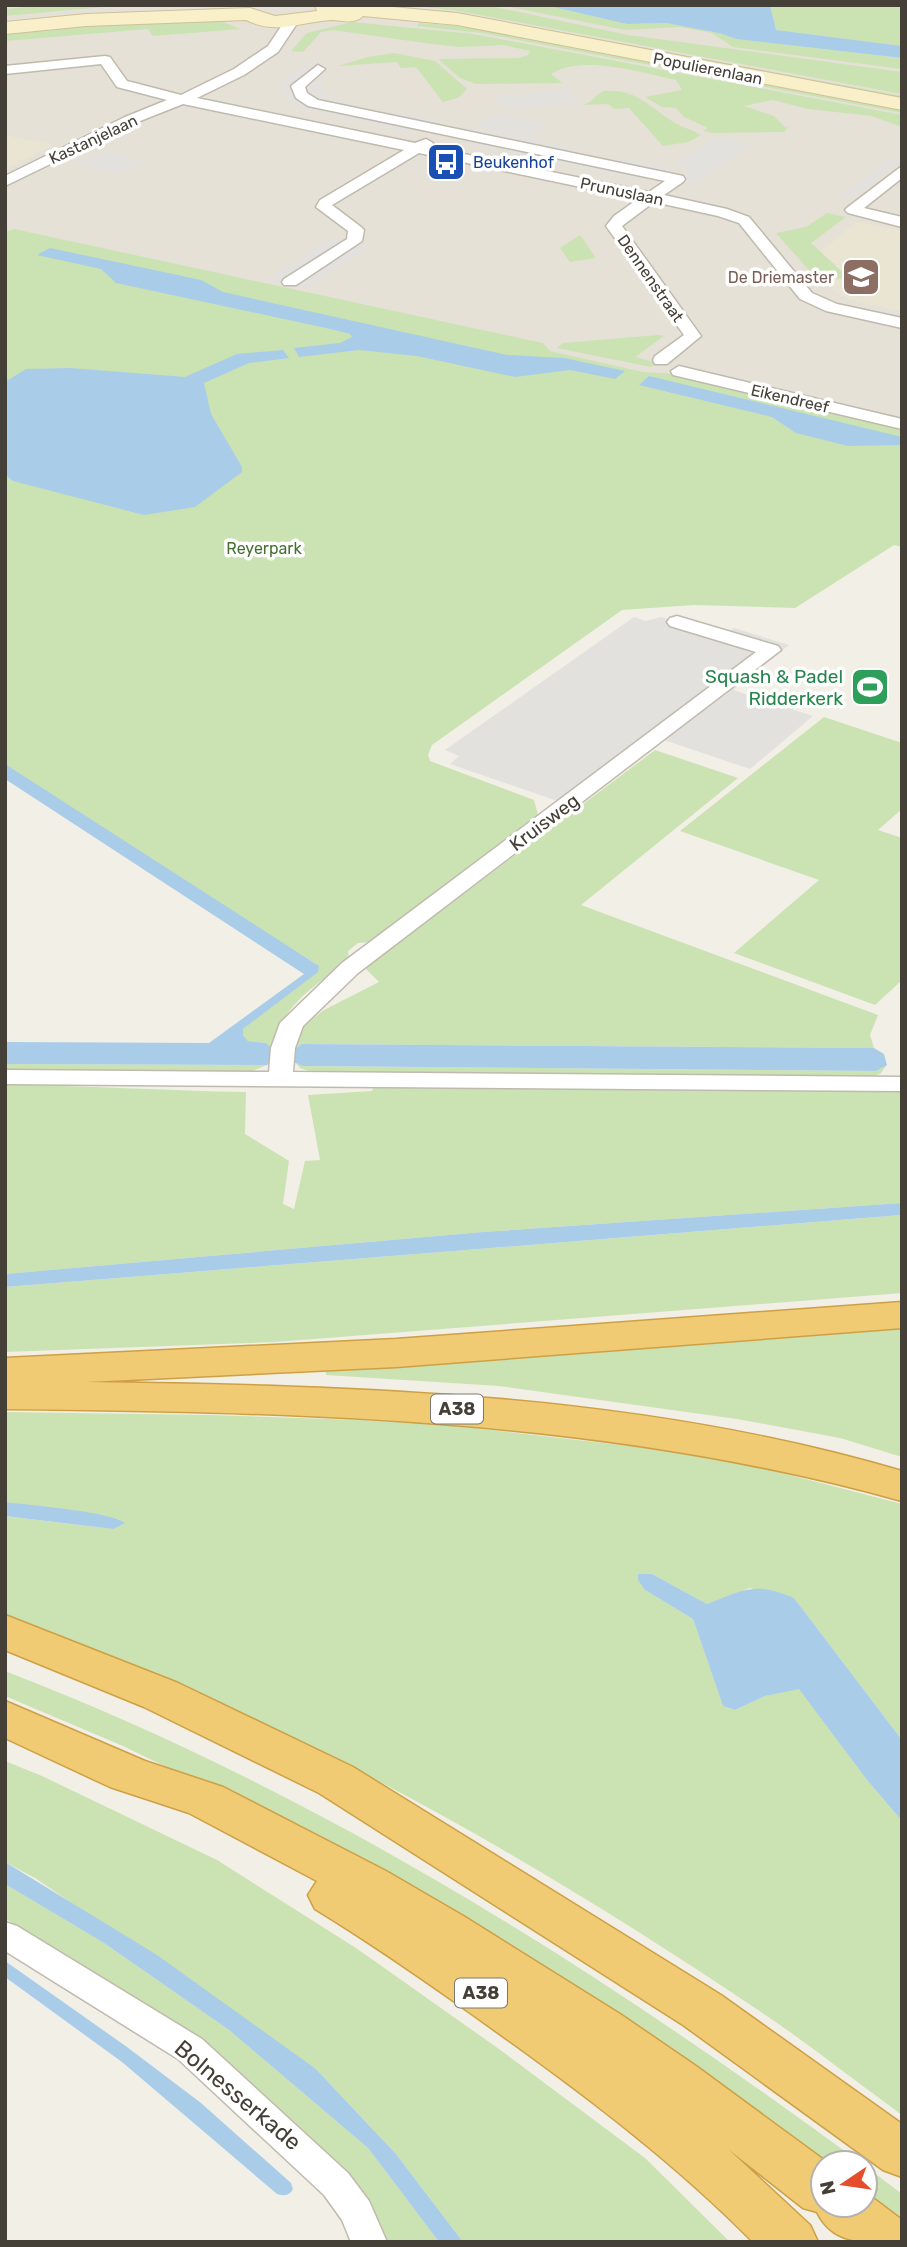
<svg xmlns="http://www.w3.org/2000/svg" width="907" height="2247" font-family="Rubik,sans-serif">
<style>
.residential{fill:#e5e1d6}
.education{fill:#eae4d2}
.green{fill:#cbe2b3}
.parking{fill:#e3e1de}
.water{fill:#a9cce9}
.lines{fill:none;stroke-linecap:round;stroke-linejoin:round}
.street-casing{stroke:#bfbaad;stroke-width:3}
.secondary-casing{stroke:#cdc29a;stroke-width:2}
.highway-casing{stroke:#cea045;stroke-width:3}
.street{fill:#fff;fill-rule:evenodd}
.secondary{fill:#f9efc9;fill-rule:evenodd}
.highway{fill:#f0cb74;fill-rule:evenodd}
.labels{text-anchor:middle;stroke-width:7;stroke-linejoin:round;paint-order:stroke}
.far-street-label{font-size:16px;fill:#443f37;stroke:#fff}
.far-transit-label{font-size:16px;fill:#164399;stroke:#fff;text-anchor:start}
.far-education-label{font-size:16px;fill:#785e54;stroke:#fff;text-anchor:end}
.far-park-label{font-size:16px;fill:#467030;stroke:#fff}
.shield{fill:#fff;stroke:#7c7973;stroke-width:2}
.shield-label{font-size:18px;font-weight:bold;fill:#443f37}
.leisure-label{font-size:19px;fill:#27864d;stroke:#fff;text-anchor:end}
.street-label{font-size:19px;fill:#443f37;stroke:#fff}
.near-street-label{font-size:23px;fill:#443f37;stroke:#fff}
</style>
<rect width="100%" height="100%" fill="#f2efe7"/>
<path class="residential" d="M5 5H902V448L5 244Z"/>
<path class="education" d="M5 135 52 145 5 170Z
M857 222 902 231V311L851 300 835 292 808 262Z"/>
<path class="green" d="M49 5H125L5 16V9Z
M404 5H485L628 35 902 72V94L453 10Z
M500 5H545L627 24 666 23 719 33 736 39 902 58V69L733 47 712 33 680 27 625 30Z
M770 5H902V46L776 30Z
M443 10 902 96V101L441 13Z
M217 19 240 29 153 36 148 29 5 41V31L116 20Z
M352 22 473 34 902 115V127L872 116 808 109 773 100 744 106 774 116 786 128 790 124 784 132 713 133 703 131 708 128 684 117 676 108 662 107 645 97 682 90 676 80C641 73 583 54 551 74L562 83 476 84 460 78 438 59 518 58 528 55 530 51 503 45 461 47 432 44 333 30 321 32 303 52 291 51 307 33Z
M419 23 473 27 902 108V113L482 33 417 26Z
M394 53 435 61 467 89 458 98 443 102 416 67 401 68 397 62 338 66 368 57Z
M604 91C638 89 650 108 675 123 684 128 693 130 701 135L688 142 663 146 629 108 614 109 608 104 582 105C593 103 595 94 604 91Z
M827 213 846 217 811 243 850 279 816 278 776 233 806 227Z
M14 229 543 343 550 351 643 372 677 374 902 427V547L894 545 795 608 694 605 622 610 432 745 428 755 430 761 534 800 538 815 513 837 370 942 358 943 348 951 349 961C318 983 275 1009 275 1051L266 1043 248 1041 243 1035V1029L319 967 316 964 5 770V232Z
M580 235 596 258 570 262 560 248Z
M658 335 664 336 635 357 657 363 651 367 557 348 563 343Z
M824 717 902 743V809L878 830 902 838V980L875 1005 734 953 819 880 680 831Z
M655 750 738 778 581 905 878 1015 870 1035 874 1048 302 1044 293 1050 299 1029 324 1010 379 982 365 968Z
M294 1061 302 1066 876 1071 887 1065 880 1074 870 1077 314 1073 300 1068Z
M5 1064 267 1065 250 1072 5 1071Z
M5 1085C86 1085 165 1091 246 1092L245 1134 289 1161 283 1204 294 1209 305 1161 320 1160 308 1095 372 1091 373 1088 902 1092V1203L483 1232 5 1274Z
M902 1215V1293L275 1342 5 1352V1287Z
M902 1325V1457L840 1438 737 1419 499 1386 326 1375V1371C518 1359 710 1340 902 1325Z
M5 1412 208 1415 420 1422 717 1456 902 1504V1740L794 1598 750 1588 707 1604 652 1574 645 1590 693 1619 723 1706 735 1710 765 1696 799 1688 867 1780 902 1821V2115C855 2081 809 2044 761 2012 525 1853 275 1711 5 1617V1516L113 1529 121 1520 5 1502Z
M5 1671C317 1791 593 1966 861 2163H823V2174L263 1814 123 1746 5 1696Z
M5 1761 42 1776 217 1860 356 1948 499 2049 645 2158 730 2242H463L396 2154 316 2069 35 1878 5 1862Z
M5 1884 104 1943 229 2030 368 2148 439 2242H381L328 2165 269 2099 5 1918Z
M865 2166 902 2194V2234L865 2205Z"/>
<path class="parking" d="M305 65 327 69 310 81 322 82 323 92 331 98 359 106 354 109 393 116 401 113 441 121 428 127 422 126 411 133 299 108 286 101 279 88 285 76Z
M568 90 580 103 507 110 500 101H493L490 97Z
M496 113 549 124 528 137 475 126Z
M472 127 574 148 569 152 615 162 622 158 672 168 661 176 651 174 641 180 457 142 467 136 461 134Z
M714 138 751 145 692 185 674 181 691 169 672 165Z
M108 151 146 162 115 175 76 164Z
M893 157 902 159V161L851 199 840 196Z
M330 239 370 247 307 288 267 279Z
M634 617 646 621 661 617 723 636 734 628 789 645 733 690 813 716 750 769 664 740 575 807 450 764 459 756 445 750Z"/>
<path class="water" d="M545 5H770L776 30 902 46V58L736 39 719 33 666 23 627 24Z
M50 248 201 280 223 292 507 355 564 358 625 371 615 379 570 370 515 377 417 356 359 350 299 357 294 348 340 343 352 337 350 334 335 330 116 283 101 269 37 255Z
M283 350 289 358 249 363 204 383 211 414 242 467V472L195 507 144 515 13 481 5 474V382L26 369 70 368 185 377 237 354Z
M649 376 902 437V445L848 446 796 433 772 417 639 385Z
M5 764 319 966 318 972 243 1029V1035L248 1041 266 1043 275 1051 293 1050 302 1044 874 1048 884 1054 887 1065 876 1071 302 1066C291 1059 277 1058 267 1065L5 1064V1042L209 1043 304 974 5 779Z
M902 1203V1215L5 1287V1274L483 1232Z
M5 1502C27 1505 113 1512 125 1523L113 1529 5 1516Z
M638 1574H652L707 1604C743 1590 755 1581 794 1598L902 1740V1821L867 1780 799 1689 765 1696 735 1710 723 1706 693 1619 645 1590 638 1580Z
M5 1862 157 1955 316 2069 396 2154 463 2242H439L368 2148 229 2030 104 1943 5 1884Z
M5 1961 127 2047 201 2103 291 2183 293 2189C289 2196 284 2196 277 2194L122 2062 5 1977Z"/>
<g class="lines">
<defs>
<path id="street" d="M291 18 298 22 278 52 244 75 197 98 415 143 426 139 433 143 430 147 649 192 665 181 308 106 296 98 291 86 318 65 325 69 305 87 307 93 318 100 683 176 685 179 683 182 664 195 727 209 749 217 812 293 837 304 902 318V328L826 311 800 299 739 223 718 216 654 202 622 226 701 336 667 364H655L653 360 655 356 684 335 606 226 614 216 638 199 419 153 332 205 361 227 364 230 362 241 296 285H284L282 282 284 279 347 239 348 231 316 207 320 200 404 150 183 104 135 123 5 186V176L125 117 167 100 117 87 101 64 5 74V66L105 56 110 57 127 81 181 95 234 69 268 46 286 19Z
M902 166V178L864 208 902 217V227L848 213 845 210 848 207Z
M679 366 902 419V429L673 375 671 371Z
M677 616 778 646 781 650 358 973 303 1026 295 1048 293 1072 902 1077V1091L5 1084V1070L269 1072 271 1048 280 1023 342 963 756 652 670 626 667 622 670 618Z
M5 1922 17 1926 202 2039 348 2173 369 2201 387 2242H351L342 2220 324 2195 178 2059 5 1951Z"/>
<path id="secondary" d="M315 5H371L457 13 902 98V110L457 25 363 16C354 25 342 20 331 20 301 22 276 35 246 20L86 26 5 34V22L86 14 250 8 275 16 317 11Z"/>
<path id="highway" d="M902 1302V1328L396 1367 86 1382C358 1386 638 1393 902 1471V1501C609 1419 307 1412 5 1409V1358L396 1339Z
M5 1615 178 1683 353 1767 721 1995 902 2124V2177L883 2170 683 2025 319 1793 144 1707 5 1650Z
M5 1701 145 1761 223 1787 386 1871 465 1917 620 2014 696 2066 828 2163H823V2205H865V2192L902 2220V2242C868 2242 834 2247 817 2212L803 2208 728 2149 810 2225 818 2242H753C676 2164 589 2098 501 2035 440 1991 379 1948 315 1909L308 1895 317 1881 189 1813 110 1787 5 1738Z"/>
</defs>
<use href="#street" class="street-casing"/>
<use href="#secondary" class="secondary-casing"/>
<use href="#highway" class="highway-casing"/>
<use href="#street" class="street"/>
<use href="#secondary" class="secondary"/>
<use href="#highway" class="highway"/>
</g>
<defs>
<symbol id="bus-square" viewBox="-11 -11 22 22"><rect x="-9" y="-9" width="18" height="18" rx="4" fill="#1a4fb4" stroke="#fff"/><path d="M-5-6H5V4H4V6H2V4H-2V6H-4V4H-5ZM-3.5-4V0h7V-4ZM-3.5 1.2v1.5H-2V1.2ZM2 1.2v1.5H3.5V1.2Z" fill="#fff"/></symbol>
<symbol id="school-square" viewBox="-11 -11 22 22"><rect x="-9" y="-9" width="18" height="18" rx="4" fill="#8d6e63" stroke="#fff"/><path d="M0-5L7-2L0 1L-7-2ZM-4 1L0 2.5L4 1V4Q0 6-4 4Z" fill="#fff"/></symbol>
<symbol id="stadium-square" viewBox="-11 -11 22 22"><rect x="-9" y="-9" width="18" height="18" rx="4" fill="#2e9e5b" stroke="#fff"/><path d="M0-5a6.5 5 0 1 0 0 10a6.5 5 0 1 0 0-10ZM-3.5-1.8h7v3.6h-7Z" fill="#fff"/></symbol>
</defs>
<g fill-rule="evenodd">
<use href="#bus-square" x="424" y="140" width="44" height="44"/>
<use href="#school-square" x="839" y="255" width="44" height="44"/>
<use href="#stadium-square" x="848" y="665" width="44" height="44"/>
</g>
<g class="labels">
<g class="far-street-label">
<text transform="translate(708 68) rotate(11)" y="6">Populierenlaan</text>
<text transform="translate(93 139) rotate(-25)" y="6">Kastanjelaan</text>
<text transform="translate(622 191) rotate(12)" y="6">Prunuslaan</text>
<text transform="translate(651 278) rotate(55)" y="6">Dennenstraat</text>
<text transform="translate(790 398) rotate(13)" y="6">Eikendreef</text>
</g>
<g class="far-transit-label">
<text x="473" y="168">Beukenhof</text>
</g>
<g class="far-education-label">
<text x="834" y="283">De Driemaster</text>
</g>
<g class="far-park-label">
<text x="264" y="554">Reyerpark</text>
</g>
<g class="shield">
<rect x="431" y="1394.5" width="52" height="29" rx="5"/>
<rect x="455" y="1978.5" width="52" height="29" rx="5"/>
</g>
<g class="shield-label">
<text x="457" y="1415">A38</text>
<text x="481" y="1999">A38</text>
</g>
<g class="leisure-label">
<text x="843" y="683">Squash &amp; Padel<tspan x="843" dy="22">Ridderkerk</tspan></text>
</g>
<g class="street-label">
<text transform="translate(544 822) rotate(-37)" y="7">Kruisweg</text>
</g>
<g class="near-street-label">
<text transform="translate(238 2095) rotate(40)" y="8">Bolnesserkade</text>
</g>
</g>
<rect width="907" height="2247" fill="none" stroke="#443f37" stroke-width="14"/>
<g transform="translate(844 2184) rotate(257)"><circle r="33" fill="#ffffff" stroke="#b4b2af" stroke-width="2"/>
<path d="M0-5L12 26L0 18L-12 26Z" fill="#e54d2b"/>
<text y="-10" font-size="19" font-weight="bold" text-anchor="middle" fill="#443f37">N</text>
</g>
</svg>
